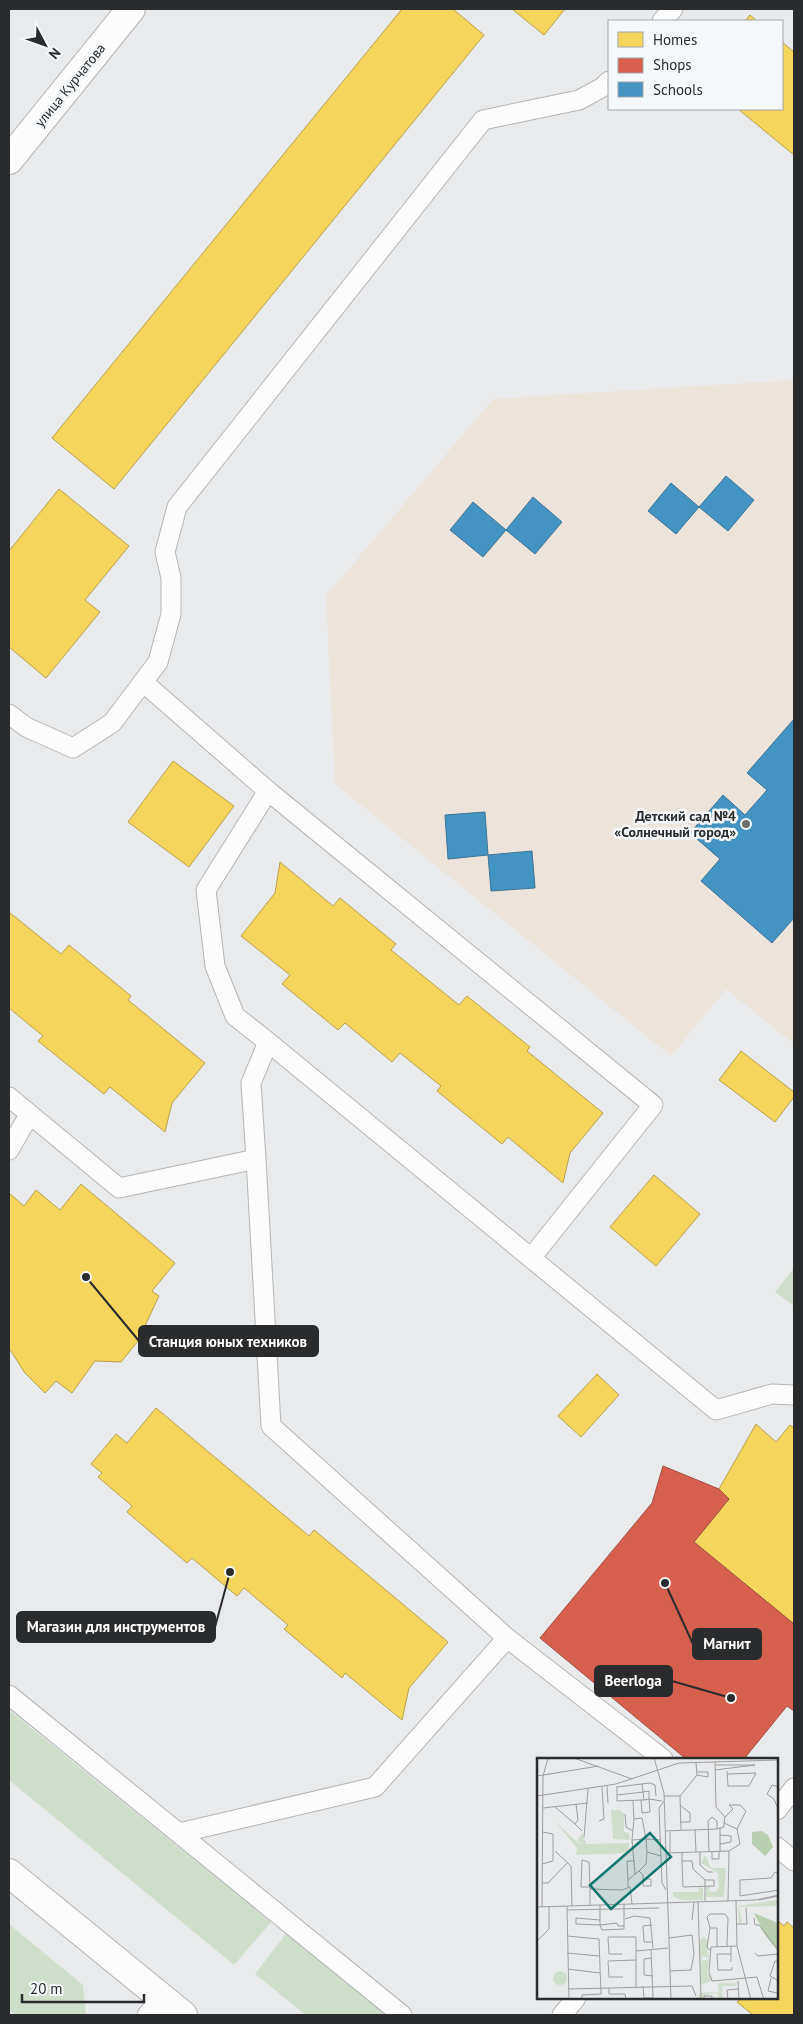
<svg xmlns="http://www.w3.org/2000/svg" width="803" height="2024" font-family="'PT Sans',sans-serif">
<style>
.education{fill:#ece3da}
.green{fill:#cfdeca}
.homes{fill:#f6d55c;stroke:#b9a24e}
.shops{fill:#d6604d;stroke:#a25043}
.schools{fill:#4393c3;stroke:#3c7496}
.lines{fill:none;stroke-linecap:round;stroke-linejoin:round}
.service-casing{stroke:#b4b5b6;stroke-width:21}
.tertiary-casing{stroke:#b4b5b6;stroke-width:30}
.service{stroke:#fcfcfc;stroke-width:19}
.tertiary{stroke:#fcfcfc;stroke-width:28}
.poi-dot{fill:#6d6e6f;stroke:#f5f8fa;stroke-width:2}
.labels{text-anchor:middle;stroke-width:5;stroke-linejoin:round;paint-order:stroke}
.street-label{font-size:14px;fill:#2a2b2c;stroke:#f5f8fa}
.poi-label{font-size:14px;font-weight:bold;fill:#2a2b2c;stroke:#f5f8fa;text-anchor:end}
.inset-road{fill:none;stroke:#9d9e9f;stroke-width:1}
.view{fill:#0f766e;fill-opacity:0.15;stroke:#0f766e;stroke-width:2.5}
.inset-edge{fill:none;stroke:#2a2b2c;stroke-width:2.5}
.leader{fill:none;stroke:#2a2b2c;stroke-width:2}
.callout-dot{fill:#2a2b2c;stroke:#f5f8fa;stroke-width:2}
.callout{fill:#2a2b2c;stroke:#2a2b2c;stroke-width:2}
.callout-label{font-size:15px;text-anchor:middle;font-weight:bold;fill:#fff}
</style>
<rect width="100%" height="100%" fill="#e9eaec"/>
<path class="education" d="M794 380V1044L726 989 671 1056 335 784 326 596 493 399Z"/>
<path class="green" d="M794 1268V1306L775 1292Z
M9 1710 271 1922 234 1965 9 1780Z
M9 1924 83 1985 86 2015H15L9 2010Z
M288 1931 392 2015H306L255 1974Z"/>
<path class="homes" d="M402 9H453L484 35 114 489 52 438Z
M512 9H565L544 35Z
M750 15 757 21H745Z
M782 42 794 52V155L738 109H782Z
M59 489 129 546 85 600 100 612 46 678 9 647V551Z
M173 761 234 806 189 867 128 822Z
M280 862 333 906 340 898 396 944 391 950 459 1005 467 996 530 1047 527 1051 603 1113 570 1153 563 1183 508 1137 502 1144 437 1091 441 1086 400 1053 392 1062 345 1023 338 1030 282 984 290 975 241 936 275 893Z
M9 912 61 954 69 945 131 996 128 1000 205 1063 172 1103 165 1132 110 1087 104 1094 38 1041 43 1036 9 1008Z
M741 1051 794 1092V1097L775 1122 719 1080Z
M654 1175 700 1214 656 1266 610 1227Z
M81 1184 175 1263 152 1291 159 1296 138 1341 121 1362 95 1361 72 1393 56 1381 45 1393 25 1373 9 1348V1193L24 1206 36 1190 60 1210Z
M597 1374 619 1395 581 1437 558 1416Z
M156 1408 309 1536 314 1530 448 1642 409 1688 402 1720 345 1673 342 1678 284 1629 288 1625 244 1588 237 1596 192 1558 187 1563 127 1512 132 1506 98 1477 102 1473 91 1464 116 1434 127 1443Z
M756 1424 776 1442 790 1425 794 1428V1624L694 1542 729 1499 719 1489Z
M777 1920 784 1926 787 1922 794 1928V2015H753L737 2002 741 1998H777Z"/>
<path class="shops" d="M663 1466 719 1489 729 1499 694 1542 794 1624V1711L787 1706 744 1759H686L540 1638 652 1503Z"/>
<path class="schools" d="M726 476 754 500 728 531 699 507Z
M671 483 699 507 676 534 648 511Z
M533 497 562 522 535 554 506 530Z
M473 502 506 530 483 557 450 530Z
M794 719V918L772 943 701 881 720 859 690 833 723 795 745 815 767 790 747 773Z
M485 812 488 855 448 859 445 815Z
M532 851 535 888 491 891 488 855Z"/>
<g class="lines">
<defs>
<path id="service" d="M662 21 673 9
M143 682 268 791 206 890 215 966 235 1016 268 1042
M9 714 26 727 73 748 112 723 158 662 171 614V578L165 552 177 507 483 120 579 100 603 87 609 81
M268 791 653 1105 531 1258
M9 1097 119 1188 256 1159 271 1426 507 1638
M9 1150 29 1115
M256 1159 251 1083 268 1042 716 1410 772 1394 794 1395
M9 1695 402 2015
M777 1810 794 1788
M179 1833 375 1787 507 1638 663 1759
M777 1847 794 1861
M147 2015 162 1998
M562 2015 576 1998"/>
<path id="tertiary" d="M9 160 131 9
M9 1873 183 2015"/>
</defs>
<use href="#service" class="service-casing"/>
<use href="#tertiary" class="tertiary-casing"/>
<use href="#service" class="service"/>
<use href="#tertiary" class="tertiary"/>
</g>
<circle class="poi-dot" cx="746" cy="824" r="5"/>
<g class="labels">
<g class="street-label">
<text transform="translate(70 85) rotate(-51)" y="5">улица Курчатова</text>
</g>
<g class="poi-label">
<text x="736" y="821">Детский сад №4<tspan x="736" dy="16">«Солнечный город»</tspan></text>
</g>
</g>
<g transform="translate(537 1758)">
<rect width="241" height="241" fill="#e9eaec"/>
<path d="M74 52H83L87 56V74L92 75 93 82 76 81ZM17 62 42 86H45L40 83 45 75 49 86 92 85V95L39 97 40 90ZM168 97 174 110H189L187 139H169V129H173L171 133 179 134 182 129 181 115 164 105ZM161 129 166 130V142H138L145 141 136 139V134H162ZM241 142V148L202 149 205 165H202L201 148ZM166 179 170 181 172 200 164 198 166 200 163 202V183ZM172 201 170 216H173L174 223 164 227 163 203ZM16 220a7 7 0 1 1 14 0a7 7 0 1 1-14 0ZM181 225H200L198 228H185L186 241H176L177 238 181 240V235L170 236 166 241H159L164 235 182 234Z" fill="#cfdeca"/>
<path d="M225 73 231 77 236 89 228 98 215 86V74ZM217 155 241 165 240 192 228 177Z" fill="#b8d0b0"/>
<path class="inset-road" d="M37 0 95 21M117 0 127 35 134 242M178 7H218L178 12M190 13 191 28H212L219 15 191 16M160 14H171V19L160 17M0 18 62 8M70 28 71 45M80 28V43L104 42M80 29 113 25 118 27 119 38M242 29 235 27 230 36 237 41 242 53M112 33V41L107 42 106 34ZM80 37 106 34 105 26M0 38 79 26 142 5 242 2M127 38H143L144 72M143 38 160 17 159 5M107 42H104L105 55 113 54 112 41 125 43M96 43 97 61 105 60M127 43 122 50 125 125 129 132M39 46 41 62 38 66 45 73M143 47 153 55V64H143M18 49 38 66M6 50 51 45M88 56 89 69 96 73M188 59 196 51 192 47H203L209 53 200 71M97 61 95 82 109 81 105 60M62 63 67 61 65 29M183 70V93M158 72 159 94M128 73 180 71 187 69V65M133 74V94M183 77 194 78V84L183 86M47 79 51 31M95 82 98 116 102 113M123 82 109 81 110 94 124 98M18 93 34 108 35 148M145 94V103H155L156 111 168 122V143M163 94V107L171 114H176M172 94 171 63 175 59 180 63V71M175 94V101H182V93M129 95 192 93 203 86 200 71 187 65 188 59 179 49 178 4M145 103 146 129 177 128V122H168M5 106 16 103V76L6 74M242 116 238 114 234 120 203 122V138L242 132M106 121H114V128H106V117L102 113 109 106 110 94M91 122 90 103H98M5 125H11L31 104M53 129H44L45 102 52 104 53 129V131M91 129V122L98 116M222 142 241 138M191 143 192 93M199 143 200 188 214 242M161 144 164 242M53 147V131L85 132 93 129 95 146M63 147V167L80 165 81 168H87V146M30 148 32 242M0 149 219 142 242 137M5 149 6 18 11 0M30 152 122 150M217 160 218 167H222L242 193M88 161 97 158 113 160 116 190M63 162 39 160V166L63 167 65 172 87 171V168M155 162 157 144M200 166H210L209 150M115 167 106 168 107 184H115M173 170H180V189M30 178 62 181 64 236 45 237V242M132 180 155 177 157 196 154 212 133 213M0 183 12 171V149M194 188V204M200 188 174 189 172 214 175 223 220 219 227 242M99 193 131 190M174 193 170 189 173 170 170 159 173 156H188L191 160 190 188M30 195 62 198M218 195 221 198 242 196M85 196H72L71 179H99V229M194 196H180L181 212H195V209M114 200 107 201V217L116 218M242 204 238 203 233 218 242 223M31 211 63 215M86 219H72L71 203 99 202M234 220 231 233 240 235M201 223 202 242M106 228 107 240H116L114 192M72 230V236H88L89 242M31 231 155 228 159 238M167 242V238H175V242M191 242 190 232 201 231"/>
<path class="view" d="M113 75 134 99 74 151 53 127Z"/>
<rect width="241" height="241" class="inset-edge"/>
</g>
<path class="leader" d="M86 1277L139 1341M230 1572L215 1627M665 1583L693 1644M731 1698L672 1681"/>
<g class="callout-dot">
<circle cx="86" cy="1277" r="5"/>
<circle cx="230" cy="1572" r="5"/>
<circle cx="665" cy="1583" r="5"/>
<circle cx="731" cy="1698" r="5"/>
</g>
<g class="callout">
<rect x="139" y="1326" width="179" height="30" rx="5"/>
<rect x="17" y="1612" width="198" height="30" rx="5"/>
<rect x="693" y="1629" width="68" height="30" rx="5"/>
<rect x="595" y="1666" width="77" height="30" rx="5"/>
</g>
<g class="callout-label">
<text x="228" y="1347">Станция юных техников</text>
<text x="116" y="1632">Магазин для инструментов</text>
<text x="727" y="1649">Магнит</text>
<text x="633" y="1686">Beerloga</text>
</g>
<rect width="803" height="2024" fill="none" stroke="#2a2b2c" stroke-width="20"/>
<rect x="608" y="20" width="175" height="90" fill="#f5f8fa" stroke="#a4a6a8"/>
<rect x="618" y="32" width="25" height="15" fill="#f6d55c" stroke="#a4a6a8"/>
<text x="653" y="45" font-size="15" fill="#2a2b2c">Homes</text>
<rect x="618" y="58" width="25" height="15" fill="#d6604d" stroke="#a4a6a8"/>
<text x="653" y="70" font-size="15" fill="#2a2b2c">Shops</text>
<rect x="618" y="82" width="25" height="15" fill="#4393c3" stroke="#a4a6a8"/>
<text x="653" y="95" font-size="15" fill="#2a2b2c">Schools</text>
<g transform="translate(45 45) rotate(131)" stroke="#f5f8fa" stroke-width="4" paint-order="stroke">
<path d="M0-4L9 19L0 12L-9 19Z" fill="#2a2b2c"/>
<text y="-8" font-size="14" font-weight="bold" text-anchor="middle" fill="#2a2b2c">N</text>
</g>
<path d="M22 1994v8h122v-8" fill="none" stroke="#2a2b2c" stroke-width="2.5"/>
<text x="30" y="1994" font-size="15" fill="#2a2b2c" stroke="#f5f8fa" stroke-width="4" paint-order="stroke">20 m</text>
</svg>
